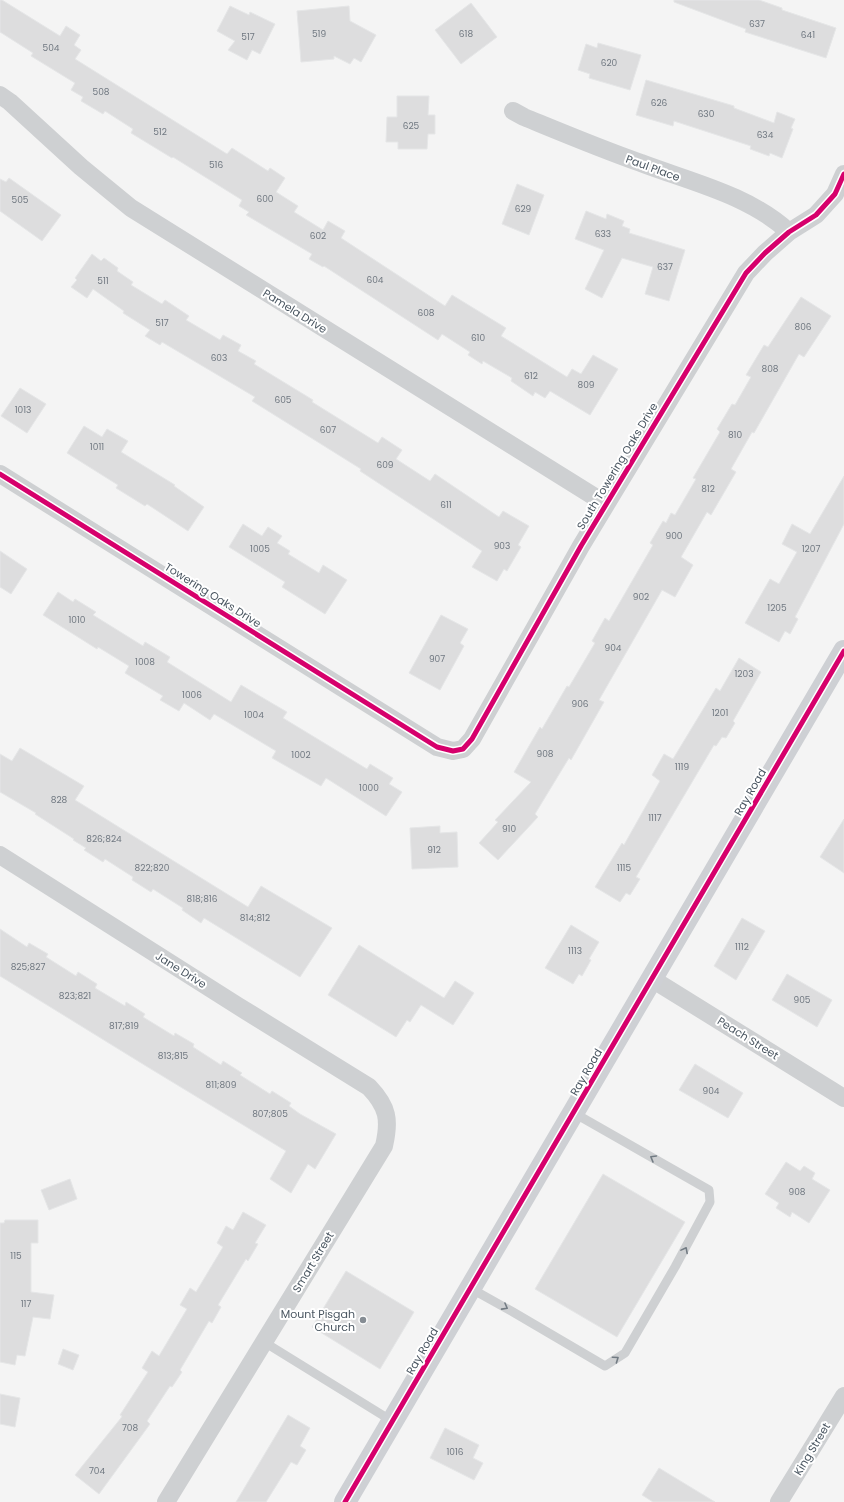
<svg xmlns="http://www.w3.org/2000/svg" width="844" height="1502" font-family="Poppins,sans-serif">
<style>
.building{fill:#ddddde;stroke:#e5e6e7}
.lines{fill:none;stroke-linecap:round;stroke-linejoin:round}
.lane{stroke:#ced0d2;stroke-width:9}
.street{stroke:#ced0d2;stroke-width:18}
.secondary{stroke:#ced0d4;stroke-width:22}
.cycleway-casing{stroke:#fff;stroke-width:8}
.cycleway{stroke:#d6006c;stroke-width:5}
.oneway{stroke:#727b83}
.poi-dot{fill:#868d94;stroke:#fff;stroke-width:1.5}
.labels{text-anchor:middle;stroke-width:4;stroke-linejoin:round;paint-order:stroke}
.number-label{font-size:9px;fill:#707881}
.street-label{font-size:11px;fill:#4a5661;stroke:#fff}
.poi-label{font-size:11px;fill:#4a5661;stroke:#fff;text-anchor:end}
</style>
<rect width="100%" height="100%" fill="#f4f4f4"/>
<path class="building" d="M0 0H2L60 36 66 26 80 35 74 45 81 50 75 59 227 154 232 148 268 171 270 168 285 178 276 192 298 206 294 212 323 230 328 221 345 231 341 238 445 306 452 295 506 328 501 336 567 377 572 369 581 374 593 355 618 369 590 415 550 391 545 398 535 392 533 396 511 381 512 378 483 361 482 364 468 355 470 352 442 334 438 340 324 266 323 267 309 259 312 254 246 215 249 212 239 206 242 200 173 157 172 158 131 133 133 129 105 111 103 114 81 101 83 97 71 90 75 83 31 56 33 53 0 32Z
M674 0H759L782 8V10L836 28 826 58 745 32 746 29 674 2Z
M471 3 497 37 461 64 435 30Z
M230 6 249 15 250 12 275 24 260 54 252 50 247 60 228 50 235 41 217 31Z
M349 6 350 21 376 35 361 62 354 58 350 64 334 56V59L301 62 297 11Z
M598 43 641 55 630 90 589 78 590 74 578 70 586 44 597 48Z
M646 80 734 106V108L774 123 777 112 795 119 791 128 793 129 782 158 770 153 769 156 750 149 751 146 674 121 673 126 636 115Z
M397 96H429L428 115H435V134H428L427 149H398V142H386L387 117H397Z
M9 178 61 215 42 241 0 211V179L6 182Z
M517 184 544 195 529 235 502 224Z
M586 211 606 219 607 214 624 221 622 226 630 229 629 233 685 250 669 301 645 294 653 267 622 258 602 298 585 289 604 250 575 239Z
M92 254 101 261 104 258 118 268 117 271 133 282 131 285 162 304 165 300 189 316 186 320 220 340 223 335 241 345 238 351 256 361 254 364 313 400 312 402 378 443 382 437 402 450 396 459 430 481 435 474 499 517 503 511 529 526 518 545 521 547 507 571 504 569 497 581 472 567 482 551 360 471 361 469 252 401 255 397 162 342 160 345 145 336 150 330 123 313 124 311 93 289 87 298 71 287 77 280 75 278Z
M801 297 831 316 804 357 799 354 754 433 752 432 731 469 736 472 711 515 707 512 681 557 693 565 675 597 662 590 599 700 604 702 571 760 569 758 535 814 538 817 498 860 479 843 498 822 495 820 531 782 514 772 540 727 542 729 567 686 569 687 595 643 592 641 605 618 609 621 653 545 650 543 663 521 666 523 671 513 675 515 696 479 693 478 720 432 717 429 732 404 735 405 751 377 746 375 764 345 768 347Z
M20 388 46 404 27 433 1 416Z
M84 426 102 437 107 429 128 441 121 452 175 485 174 486 204 507 188 531 147 504 145 506 116 488 118 485 67 453Z
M844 476V524L795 617 798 619 790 634 785 631 779 642 745 623 770 579 779 584 797 552 782 544 792 524 810 534Z
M243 524 262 536 268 527 282 536 277 543 290 551 288 554 319 573 323 565 347 580 325 614 282 587 285 582 229 547Z
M0 551 27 569 11 594 0 587Z
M58 592 73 602 75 599 96 612 93 615 143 646 145 642 170 657 167 662 231 702 241 685 287 712 283 718 367 769 370 764 393 778 389 784 402 792 386 816 326 778 321 786 272 758 276 751 214 714 210 720 184 703 179 711 160 700 163 696 125 673 129 666 98 647 97 649 43 615Z
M441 615 468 629 460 643 464 646 440 690 409 673Z
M739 658 761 672 733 721 735 723 726 738 722 737 716 746 714 745 636 877 640 879 630 895 626 893 620 902 595 887 622 843 624 845 660 781 652 775 664 754 673 759 716 688 720 691Z
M20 748 84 786 75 800 248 907 261 886 332 928 300 977 204 918 201 923 182 910 183 908 153 889 151 892 132 880 133 877 105 859 103 862 84 850 86 848 73 840 74 839 35 814 36 813 0 792V754L12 761Z
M844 819V873L820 857Z
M440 826V833L457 832 458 867 412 869 410 828Z
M742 918 765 931 736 980 714 966Z
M571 925 599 942 589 959 591 960 582 976 579 974 573 984 545 968Z
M0 929 27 947 29 943 48 954 46 957 76 976 78 972 97 984 95 988 125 1006 126 1002 145 1014 143 1017 174 1036 175 1033 194 1044 193 1047 221 1065 223 1061 242 1073 240 1075 270 1094 272 1091 291 1103 289 1106 300 1114 336 1134 315 1169 308 1164 291 1193 270 1179 286 1151 146 1066 0 976Z
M359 945 444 998 455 981 474 993 453 1025 421 1005 410 1022 407 1020 396 1037 328 995Z
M787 974 832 1000 817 1027 772 1000Z
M695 1064 743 1093 728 1118 679 1090Z
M786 1162 800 1171 804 1166 815 1173 812 1179 830 1190 809 1223 792 1212 790 1217 776 1208 779 1203 765 1194Z
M603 1174 685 1222 617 1337 535 1289Z
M70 1179 77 1199 49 1210 41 1190Z
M243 1212 266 1225 255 1243 258 1244 248 1261 246 1259 235 1277 218 1305 221 1307 212 1323 209 1321 180 1370 182 1372 172 1387 170 1386 147 1421 150 1424 99 1494 75 1475 121 1418 122 1416 120 1415 148 1372 142 1368 152 1351 159 1356 187 1309 180 1305 190 1288 196 1292 223 1247 217 1243 226 1226 233 1230Z
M5 1220H38V1243H31V1292L54 1295 50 1319 33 1317 25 1356 17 1355 15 1365 0 1362V1223H4Z
M346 1271 414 1312 380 1369 312 1327Z
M63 1349 79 1355 73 1370 58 1364Z
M0 1394 20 1398 15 1427 0 1424Z
M288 1415 310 1428 300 1446 306 1450 297 1465 291 1462 266 1502H236Z
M445 1428 479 1445 473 1458 483 1463 474 1480 430 1458Z
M659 1468 715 1502H653L642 1495Z"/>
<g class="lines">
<path class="lane" d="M470 1288 513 1312 605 1366 625 1353 675 1267 710 1202 709 1190 574 1113
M264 1342 392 1421"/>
<path class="street" d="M0 95 10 102 81 167 131 208 606 504
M513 111 524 117C563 133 601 149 641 163 691 182 749 195 789 232
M0 474 437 747 453 751 463 749 472 739 581 546 746 273 765 253 789 232 816 215 835 194 844 174
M0 855 238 1006 369 1087C388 1107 390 1120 384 1146L166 1502
M652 979 844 1098
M779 1502 844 1396"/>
<path class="secondary" d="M345 1502 844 651"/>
<defs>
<path id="cycleway" d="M0 474 437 747 453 751 463 749 472 739 581 546 746 273 765 253 789 232 816 215 835 194 844 174
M345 1502 844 651"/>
</defs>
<use href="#cycleway" class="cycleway-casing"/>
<use href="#cycleway" class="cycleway"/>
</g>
<defs><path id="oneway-chevron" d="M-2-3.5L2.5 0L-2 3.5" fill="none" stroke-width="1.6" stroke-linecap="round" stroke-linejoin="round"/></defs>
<g class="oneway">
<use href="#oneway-chevron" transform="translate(653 1158) rotate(-150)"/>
<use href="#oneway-chevron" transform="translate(685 1250) rotate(-62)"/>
<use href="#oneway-chevron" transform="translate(505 1307) rotate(29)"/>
<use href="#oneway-chevron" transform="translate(616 1359) rotate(-35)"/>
</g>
<circle class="poi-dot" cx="363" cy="1320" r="4"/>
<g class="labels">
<g class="number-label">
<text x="757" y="27">637</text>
<text x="319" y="37">519</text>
<text x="466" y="37">618</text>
<text x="808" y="38">641</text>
<text x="248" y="40">517</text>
<text x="51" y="51">504</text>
<text x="609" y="66">620</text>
<text x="101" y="95">508</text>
<text x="659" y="106">626</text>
<text x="706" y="117">630</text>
<text x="411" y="129">625</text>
<text x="160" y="135">512</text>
<text x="765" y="138">634</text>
<text x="216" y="168">516</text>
<text x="265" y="202">600</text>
<text x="20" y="203">505</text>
<text x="523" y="212">629</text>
<text x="603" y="237">633</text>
<text x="318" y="239">602</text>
<text x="665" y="270">637</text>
<text x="375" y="283">604</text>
<text x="103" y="284">511</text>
<text x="426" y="316">608</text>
<text x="162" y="326">517</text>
<text x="803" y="330">806</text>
<text x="478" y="341">610</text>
<text x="219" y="361">603</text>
<text x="770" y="372">808</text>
<text x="531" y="379">612</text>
<text x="586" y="388">809</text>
<text x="283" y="403">605</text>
<text x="23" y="413">1013</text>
<text x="328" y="433">607</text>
<text x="735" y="438">810</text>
<text x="97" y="450">1011</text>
<text x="385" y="468">609</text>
<text x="708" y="492">812</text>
<text x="446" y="508">611</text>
<text x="674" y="539">900</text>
<text x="502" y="549">903</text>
<text x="260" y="552">1005</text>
<text x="811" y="552">1207</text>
<text x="641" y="600">902</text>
<text x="777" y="611">1205</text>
<text x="77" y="623">1010</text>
<text x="613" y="651">904</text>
<text x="437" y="662">907</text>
<text x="145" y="665">1008</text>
<text x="744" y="677">1203</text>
<text x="192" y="698">1006</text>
<text x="580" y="707">906</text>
<text x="720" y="716">1201</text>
<text x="254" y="718">1004</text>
<text x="545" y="757">908</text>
<text x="301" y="758">1002</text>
<text x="682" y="770">1119</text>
<text x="369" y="791">1000</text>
<text x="59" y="803">828</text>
<text x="655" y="821">1117</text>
<text x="509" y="832">910</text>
<text x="104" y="842">826;824</text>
<text x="434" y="853">912</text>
<text x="152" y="871">822;820</text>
<text x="624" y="871">1115</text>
<text x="202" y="902">818;816</text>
<text x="255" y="921">814;812</text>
<text x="742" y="950">1112</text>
<text x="575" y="954">1113</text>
<text x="28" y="970">825;827</text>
<text x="75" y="999">823;821</text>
<text x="802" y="1003">905</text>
<text x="124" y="1029">817;819</text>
<text x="173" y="1059">813;815</text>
<text x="221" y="1088">811;809</text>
<text x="711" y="1094">904</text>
<text x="270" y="1117">807;805</text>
<text x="797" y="1195">908</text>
<text x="16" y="1259">115</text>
<text x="26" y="1307">117</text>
<text x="130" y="1431">708</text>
<text x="455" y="1455">1016</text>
<text x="97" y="1474">704</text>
</g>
<g class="street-label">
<text transform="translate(653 168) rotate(20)" y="4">Paul Place</text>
<text transform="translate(295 311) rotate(32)" y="4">Pamela Drive</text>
<text transform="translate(617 466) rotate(-59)" y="4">South Towering Oaks Drive</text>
<text transform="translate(213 595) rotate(32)" y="4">Towering Oaks Drive</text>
<text transform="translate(750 792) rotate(-60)" y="4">Ray Road</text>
<text transform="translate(181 970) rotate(32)" y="4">Jane Drive</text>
<text transform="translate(748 1038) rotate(32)" y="4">Peach Street</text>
<text transform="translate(586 1072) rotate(-60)" y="4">Ray Road</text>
<text transform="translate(313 1262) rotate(-59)" y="4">Smart Street</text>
<text transform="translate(422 1351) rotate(-60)" y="4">Ray Road</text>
<text transform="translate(812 1449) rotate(-59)" y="4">King Street</text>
</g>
<g class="poi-label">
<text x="355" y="1318">Mount Pisgah<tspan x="355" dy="13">Church</tspan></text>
</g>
</g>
</svg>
